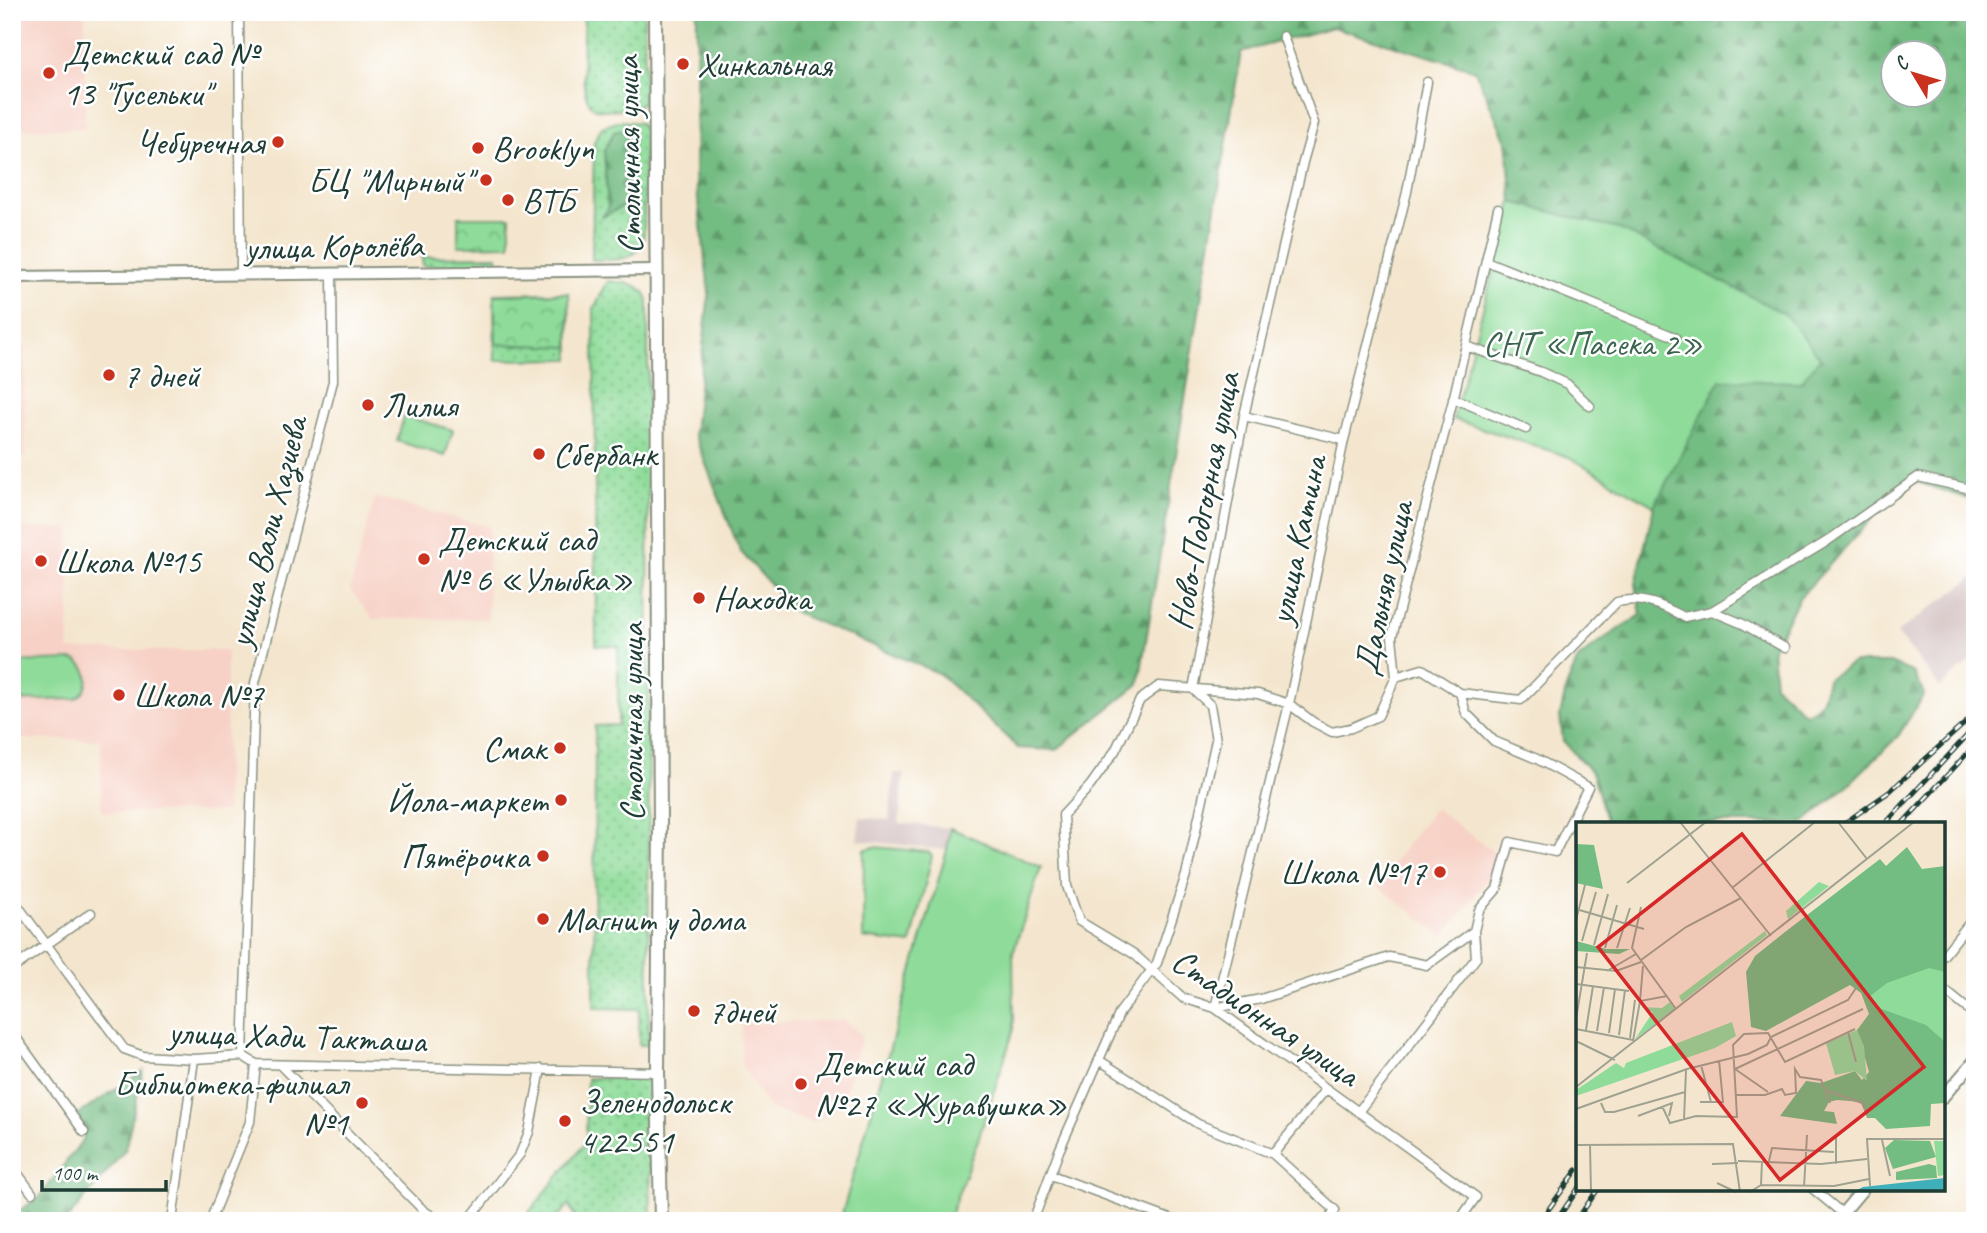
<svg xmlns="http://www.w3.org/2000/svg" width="1987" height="1233" font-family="Caveat,sans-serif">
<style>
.built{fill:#f7d1c6}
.industrial{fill:#d2bfbf}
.grass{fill:url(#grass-dots);stroke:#578c67;stroke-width:2}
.forest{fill:url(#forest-firs);stroke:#497c5b;stroke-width:2;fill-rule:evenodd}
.park{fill:url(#park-crowns);stroke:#578c67;stroke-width:2}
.garden{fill:#8fdc9a;stroke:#578c67;stroke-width:2}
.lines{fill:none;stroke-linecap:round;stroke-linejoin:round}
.street-casing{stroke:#8a9281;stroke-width:11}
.secondary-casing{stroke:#8a9281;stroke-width:14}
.primary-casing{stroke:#8a9281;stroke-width:16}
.street{stroke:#fff;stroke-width:8}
.secondary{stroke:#fff;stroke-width:10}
.primary{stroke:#fff;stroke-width:12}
.rail-casing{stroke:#1f3d34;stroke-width:5}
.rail{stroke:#fff;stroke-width:2.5;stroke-dasharray:8;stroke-linecap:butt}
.poi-dot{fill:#c8321e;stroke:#fff;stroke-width:2.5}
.labels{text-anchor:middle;stroke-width:5;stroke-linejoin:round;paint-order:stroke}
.poi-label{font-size:35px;fill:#1f3d34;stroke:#fff;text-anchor:start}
.street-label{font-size:35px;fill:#1f3d34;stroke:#fff}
.park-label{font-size:35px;fill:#3b654e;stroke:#fff}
.inset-road{fill:none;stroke:#9fa290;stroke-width:2}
.view{fill:#d62828;fill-opacity:0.15;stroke:#d62828;stroke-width:3.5}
.inset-edge{fill:none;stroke:#1f3d34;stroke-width:3.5}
</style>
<defs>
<pattern id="grass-dots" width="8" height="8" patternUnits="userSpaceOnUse" patternTransform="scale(1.75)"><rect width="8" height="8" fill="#8fdc9a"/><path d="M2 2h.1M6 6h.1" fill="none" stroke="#74b47e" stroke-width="1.8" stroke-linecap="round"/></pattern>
<pattern id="forest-firs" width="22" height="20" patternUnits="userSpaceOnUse" patternTransform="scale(1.75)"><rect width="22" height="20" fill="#73bc82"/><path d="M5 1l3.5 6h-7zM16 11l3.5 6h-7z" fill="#5e9a6b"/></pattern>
<pattern id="park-crowns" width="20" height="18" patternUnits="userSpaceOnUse" patternTransform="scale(1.75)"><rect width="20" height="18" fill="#8fdc9a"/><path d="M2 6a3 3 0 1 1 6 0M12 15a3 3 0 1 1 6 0" fill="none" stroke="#74b47e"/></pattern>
</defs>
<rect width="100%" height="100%" fill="#fff"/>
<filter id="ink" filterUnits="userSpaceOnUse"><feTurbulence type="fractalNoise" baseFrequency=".0143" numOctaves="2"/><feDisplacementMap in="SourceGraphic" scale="14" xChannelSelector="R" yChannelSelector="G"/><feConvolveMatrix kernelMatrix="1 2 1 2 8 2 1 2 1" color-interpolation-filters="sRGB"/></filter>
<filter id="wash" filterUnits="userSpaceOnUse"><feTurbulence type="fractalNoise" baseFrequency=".00686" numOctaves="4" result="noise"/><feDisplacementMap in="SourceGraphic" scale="28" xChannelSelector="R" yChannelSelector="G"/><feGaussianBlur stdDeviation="1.57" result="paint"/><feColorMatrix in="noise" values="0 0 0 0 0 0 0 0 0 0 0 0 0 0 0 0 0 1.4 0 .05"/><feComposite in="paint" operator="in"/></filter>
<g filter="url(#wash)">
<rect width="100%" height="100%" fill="#f4e6ce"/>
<path class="built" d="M12 12H80L85 17V128L12 129Z
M106 12H219L112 16Z
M12 344H24L25 457H12Z
M375 497 489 527 488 619H373L350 590Z
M12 528H70L69 650H227L226 812H101V740L12 739Z
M1435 808 1503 859 1444 936 1376 885Z
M844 1020 862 1036 841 1105 813 1123 770 1109 741 1064 742 1023Z"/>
<path class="industrial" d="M1975 576V657L1940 687 1897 633Z
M894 773 904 774 899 823 950 828 947 850 857 840 860 817 889 820Z"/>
<path class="grass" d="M584 12H644L645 98C640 108 631 109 622 109 614 109 602 112 594 108 577 98 584 32 584 12Z
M620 121 640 123 645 132 644 237C637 263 615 260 592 260L594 142 602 127Z
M497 256 498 265 423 266 422 257Z
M608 281C624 283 643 282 648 300L649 1045H639V1009L594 1008 595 726 618 725V646L596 645 594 308Z
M569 293 570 359 495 360 494 294Z
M587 1078 649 1079 651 1221H577L569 1205 554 1221H522L586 1142Z"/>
<path class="forest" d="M697 12H1975V501L1908 479 1799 598 1772 649 1775 685 1804 713C1822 709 1824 696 1827 679L1853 663H1890L1914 673 1924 694 1898 736 1847 786 1803 823H1607L1593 774 1563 741 1560 716 1567 685 1578 659 1605 638 1641 615 1636 583 1654 506 1720 379 1800 382 1622 230 1512 202 1507 143 1475 70 1333 27 1241 52 1139 684 1056 750 1018 748 940 674 796 613 740 551 694 434 709 291 695 175ZM1892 52H1934V94H1892Z
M620 130 626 132 636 200 602 217 608 209 604 151 614 132Z
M143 1071 125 1150 66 1221H12V1215L39 1198 84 1138 79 1114Z"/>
<path class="park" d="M458 217H510V245L458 246Z
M569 293V347L496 344 494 295Z"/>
<path class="garden" d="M1512 202 1622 230 1785 314 1820 358 1801 382 1720 380 1654 506 1569 457 1453 419Z
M404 416 453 430 445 456 397 441Z
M74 660C92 668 92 690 75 699L12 701V662Z
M950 828 1041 867 1013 953 1014 1029 979 1137 948 1221H840L947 850Z
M874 847 929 852 932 856 911 944 863 938 864 850Z"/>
</g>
<g filter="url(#ink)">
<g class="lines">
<defs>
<path id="street" d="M239 12 241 275
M1427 82 1407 192 1344 440 1289 704 1215 1008 1261 999 1389 957 1427 965 1474 931
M1486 261 1675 337
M1466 346 1541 372 1567 384 1590 406
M1453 398 1526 429
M1244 416 1344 440
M1712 611 1826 542 1918 477 1975 490
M1396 677 1422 669 1460 693
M1193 689 1244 416 1303 162 1314 123 1283 36
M12 898 124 1049 143 1056 194 1059 243 1056 256 1064 658 1072
M1943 956 1975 916
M12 969 91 913
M1943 989 1975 1015
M12 1032 84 1132
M243 1056 255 683 333 381 332 274
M1099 1060 1198 1124 1273 1154 1335 1210 1327 1221
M280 1065 424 1211 440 1221
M1358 1112 1476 958 1474 931 1479 910 1497 889 1510 842 1555 852 1588 787 1537 759 1494 741 1466 713 1460 693 1521 700 1617 602C1642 596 1662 605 1684 617L1712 611 1743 624 1785 648
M1273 1154 1326 1089
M12 1166 32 1193
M1051 1175 1175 1221
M1813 1189 1842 1213
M172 1221 194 1059
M210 1221 250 1122 256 1064
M468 1221 520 1154 529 1132 541 1069
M1033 1221 1059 1151 1120 1012 1157 963 1186 875 1216 740 1210 705 1193 689
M1459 1221 1476 1197 1215 1008 1183 998 1134 954 1079 921 1067 886 1063 815 1090 786 1115 751 1140 700 1159 686 1258 694 1289 704 1313 722 1332 732 1351 728 1378 716 1396 677 1392 637 1454 396 1498 209"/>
<path id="secondary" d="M12 277 657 270
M1943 1097 1975 1060
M1836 1221 1863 1189"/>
<path id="primary" d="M655 12 660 822 658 1072 661 1221"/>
</defs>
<use href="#street" class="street-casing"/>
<use href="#secondary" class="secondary-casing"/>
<use href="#primary" class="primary-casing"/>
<use href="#street" class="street"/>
<use href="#secondary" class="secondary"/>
<use href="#primary" class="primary"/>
<defs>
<path id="rail" d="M1843 824 1889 792 1975 714
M1885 824 1975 727
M1902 824 1975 745
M1540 1221 1577 1170
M1556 1221 1578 1189
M1576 1221 1598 1189"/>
</defs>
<use href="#rail" class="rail-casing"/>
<use href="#rail" class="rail"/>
</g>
</g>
<g class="poi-dot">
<circle cx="683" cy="64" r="7"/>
<circle cx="49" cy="73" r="7"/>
<circle cx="278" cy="142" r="7"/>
<circle cx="478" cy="148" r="7"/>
<circle cx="486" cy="180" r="7"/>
<circle cx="508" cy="200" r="7"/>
<circle cx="109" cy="375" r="7"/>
<circle cx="368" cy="405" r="7"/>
<circle cx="539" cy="454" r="7"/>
<circle cx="424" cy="559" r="7"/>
<circle cx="41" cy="561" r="7"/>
<circle cx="699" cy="598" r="7"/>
<circle cx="119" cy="695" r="7"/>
<circle cx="560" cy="748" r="7"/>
<circle cx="561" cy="800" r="7"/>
<circle cx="543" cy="856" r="7"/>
<circle cx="1440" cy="872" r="7"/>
<circle cx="543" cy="919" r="7"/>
<circle cx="694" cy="1011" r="7"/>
<circle cx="801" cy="1084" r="7"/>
<circle cx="362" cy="1103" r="7"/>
<circle cx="565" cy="1121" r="7"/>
</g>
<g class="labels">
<g class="poi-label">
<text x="63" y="65">Детский сад №<tspan x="63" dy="40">13 "Гусельки"</tspan></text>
<text x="697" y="76">Хинкальная</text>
<text x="264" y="154" text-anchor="end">Чебуречная</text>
<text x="492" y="160">Brooklyn</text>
<text x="472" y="192" text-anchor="end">БЦ "Мирный"</text>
<text x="522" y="212">ВТБ</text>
<text x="123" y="387">7 дней</text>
<text x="382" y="417">Лилия</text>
<text x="553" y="466">Сбербанк</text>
<text x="438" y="551">Детский сад<tspan x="438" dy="40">№ 6 «Улыбка»</tspan></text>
<text x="55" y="573">Школа №15</text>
<text x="713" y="610">Находка</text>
<text x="133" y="707">Школа №7</text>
<text x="546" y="760" text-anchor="end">Смак</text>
<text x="547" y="812" text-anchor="end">Йола-маркет</text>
<text x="529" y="868" text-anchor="end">Пятёрочка</text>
<text x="1426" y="884" text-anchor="end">Школа №17</text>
<text x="557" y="931">Магнит у дома</text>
<text x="708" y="1023">7дней</text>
<text x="815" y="1076">Детский сад<tspan x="815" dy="40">№27 «Журавушка»</tspan></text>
<text x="348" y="1095" text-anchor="end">Библиотека-филиал<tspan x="348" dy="40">№1</tspan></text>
<text x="579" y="1113">Зеленодольск<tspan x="579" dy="40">422551</tspan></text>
</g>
<g class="street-label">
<text transform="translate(628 155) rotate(-91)" y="12">Столичная улица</text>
<text transform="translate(334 246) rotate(-1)" y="12">улица Королёва</text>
<text transform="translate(1203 501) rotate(-79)" y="12">Ново-Подгорная улица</text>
<text transform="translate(267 532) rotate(-76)" y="12">улица Вали Хазиева</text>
<text transform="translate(1297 540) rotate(-78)" y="12">улица Катина</text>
<text transform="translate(1383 588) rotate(-78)" y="12">Дальняя улица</text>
<text transform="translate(631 722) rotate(-90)" y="12">Столичная улица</text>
<text transform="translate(1266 1017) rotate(34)" y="12">Стадионная улица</text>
<text transform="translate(297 1036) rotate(2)" y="12">улица Хади Такташа</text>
</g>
<g class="park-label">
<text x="1593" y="355">СНТ «Пасека 2»</text>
</g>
</g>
<g transform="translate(1576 822)">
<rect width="369" height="369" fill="#f4e6ce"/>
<path d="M243 60 253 64 212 97 210 89ZM189 109 191 113 106 180 103 174ZM94 180 99 187 59 217 77 190 65 185 86 186Z" fill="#8fdc9a"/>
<path d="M0 22 18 23 27 67 0 61ZM331 25 346 47 369 44V281L355 282 354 304 310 307 299 296H291L285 280 261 278 253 280 248 289 258 290 261 302 204 294 230 259 245 261 279 249 286 258 293 250 281 208 293 192 285 171 274 163 190 209 175 205 170 150 179 134 209 110 304 37 310 44ZM0 119 30 127H54L43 132 0 129ZM318 318 354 319 360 335 317 347 309 326ZM353 342 360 344 361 356 320 358V350Z" fill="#73bc82"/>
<path d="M353 146 369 150V229L368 219 350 203 300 185 293 175 311 161Z" fill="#8fdc9a"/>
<path d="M156 200 160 214 139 226 0 274V268L40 241 48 246 50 241ZM281 208 288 224 291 259 279 249 259 253 250 221ZM358 319H369V353L362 354Z" fill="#8fdc9a"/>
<path d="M369 356V369L277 370 287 365Z" fill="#3fafba"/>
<path class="inset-road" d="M104 0 195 114M262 0 291 37M51 61 130 0M156 66 239 0M65 85 56 126 100 187M0 87 68 107M0 98 9 63M6 119 20 70M18 123 32 72M29 126 41 83M41 126 54 86M65 138 110 105 165 76M0 145 40 149 65 140M31 149 60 132M0 162 53 169M64 179 67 144M0 197 11 131M0 207 57 218M10 208 17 164M21 209 28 165M272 210 280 240M33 211 39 167M43 213 49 168M54 216 59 178M0 219 39 238M57 219 64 179 91 174M0 265 338 0M252 269 286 281 293 296M192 270 159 247 287 187M160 273H189L206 267 209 273 220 271 219 247 224 255 245 258 254 281M124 280H135L125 243M135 280H147L143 238M25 281 29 290H38L109 270M86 284 94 301 120 294 161 295 157 223 168 212 192 211 209 240 279 207M0 287 111 247 172 232 191 223 195 215 272 178 280 166M62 294 96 281 93 294M108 298 110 248M260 315V342M306 318 314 354M0 323 157 322 164 370M14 323 15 370M162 339 245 342 291 337M193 339 196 326 258 330M136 342 162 341M141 361 160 370M185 363 186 339M294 364 291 317H370M228 365 231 313M174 370 185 363 258 364 293 357"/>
<path class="view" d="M166 12 348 245 204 358 22 125Z"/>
<rect width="369" height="369" class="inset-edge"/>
</g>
<rect width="1987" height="1233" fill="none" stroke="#fff" stroke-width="42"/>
<g transform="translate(1914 74) rotate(308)"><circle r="33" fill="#ffffff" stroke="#a5b1ae" stroke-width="2"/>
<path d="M0-5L12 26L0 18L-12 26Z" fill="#c8321e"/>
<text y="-10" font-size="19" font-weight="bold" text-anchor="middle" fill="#1f3d34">С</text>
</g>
<path d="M42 1180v10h124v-10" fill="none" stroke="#1f3d34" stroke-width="3.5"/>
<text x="52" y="1180" font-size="21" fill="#1f3d34" stroke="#ffffff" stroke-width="5" paint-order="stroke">100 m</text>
</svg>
